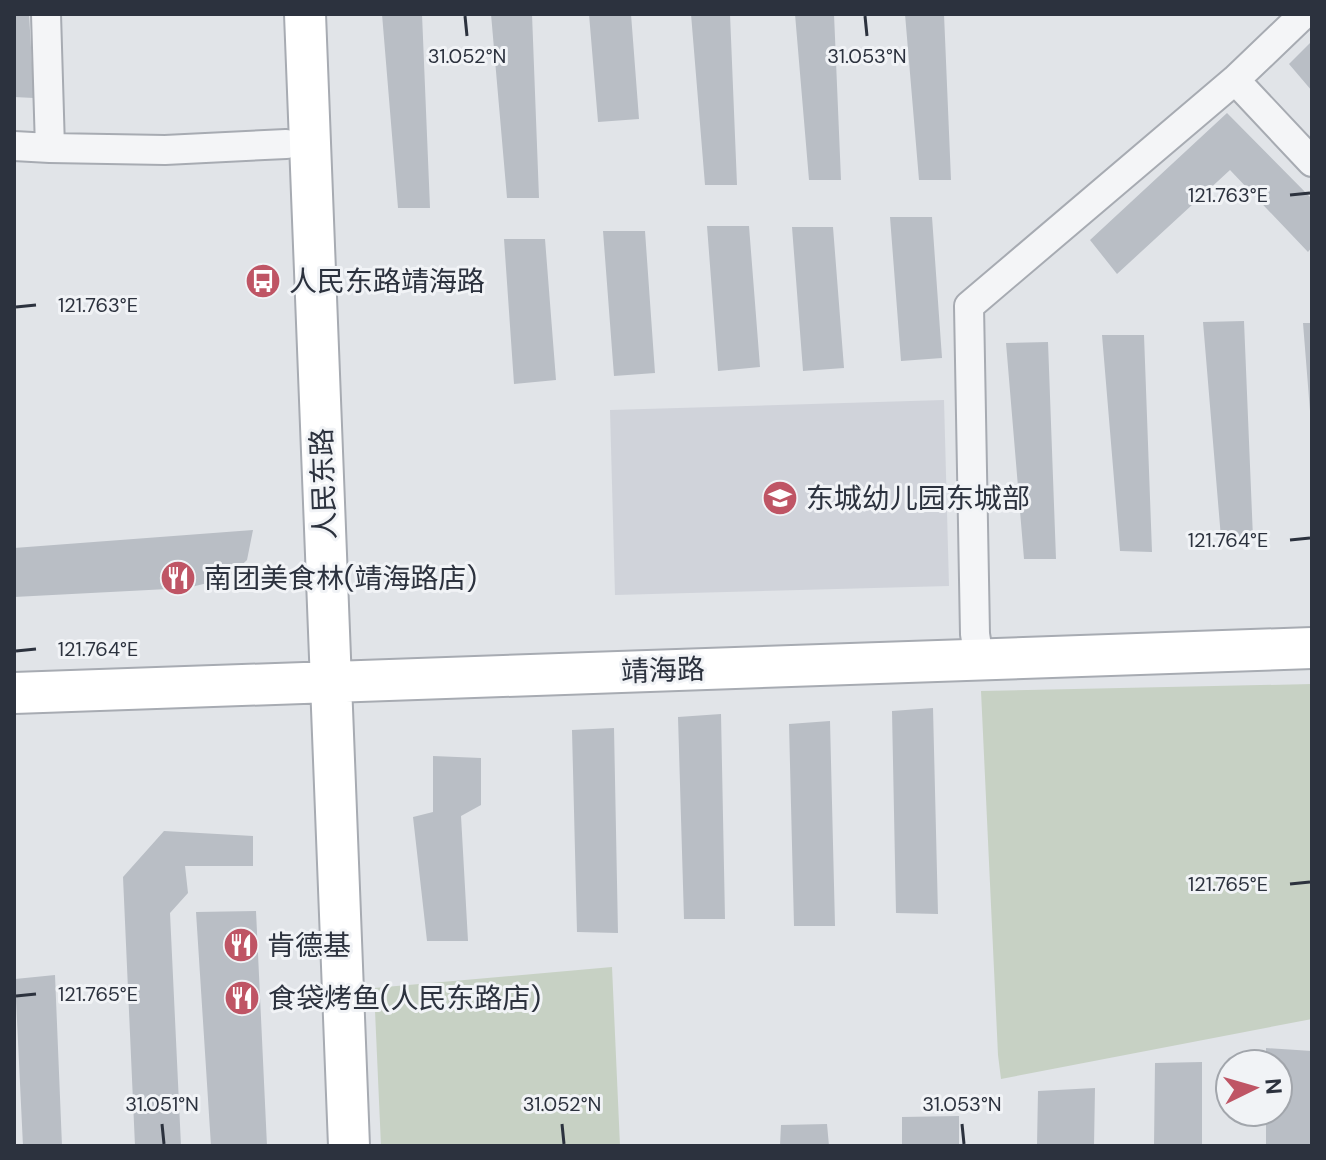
<svg xmlns="http://www.w3.org/2000/svg" width="1326" height="1160" font-family="'DM Sans','Noto Sans SC',sans-serif">
<style>
.built{fill:#d0d3da}
.green{fill:#c7d1c4}
.building{fill:#b9bec5}
.lines{fill:none;stroke-linecap:round;stroke-linejoin:round}
.street-casing{stroke:#a7abb2;stroke-width:32}
.secondary-casing{stroke:#a7abb2;stroke-width:44}
.street{stroke:#f4f5f7;stroke-width:28}
.secondary{stroke:#fff;stroke-width:40}
.ticks{fill:none;stroke:#2c323e;stroke-width:3}
.labels{text-anchor:middle;stroke-width:6;stroke-linejoin:round;paint-order:stroke}
.poi-label{font-size:28px;fill:#2c323e;stroke:#f1f3f6;text-anchor:start}
.street-label{font-size:28px;fill:#2c323e;stroke:#f1f3f6}
.ticks-label{font-size:20px;text-anchor:middle;fill:#2c323e;stroke:#f1f3f6;stroke-width:6;stroke-linejoin:round;paint-order:stroke}
</style>
<rect width="100%" height="100%" fill="#e1e4e8"/>
<path class="built" d="M944 400 949 586 615 595 610 410Z"/>
<path class="green" d="M1312 684V1019L1001 1079 998 1055 981 691Z
M612 967 620 1146H381L374 988Z"/>
<path class="building" d="M14 14H29L34 98 14 97Z
M382 14H422L430 208H398Z
M491 14H532L539 198H507Z
M589 14H631L639 119 598 122Z
M691 14H730L737 185H705Z
M795 14H834L841 180H809Z
M905 14H944L951 180H919Z
M1312 41V91L1289 64Z
M1227 113 1312 199V247L1308 252 1230 170 1117 274 1090 240Z
M890 217H932L942 358 901 361Z
M707 226H749L760 367 718 371Z
M792 227H833L844 368 803 371Z
M603 231H645L655 373 614 376Z
M504 239H545L556 380 514 384Z
M1244 321 1253 538H1221L1203 322Z
M1303 323H1312V411H1310Z
M1102 335H1144L1152 552 1120 551Z
M1048 342 1056 559H1024L1006 343Z
M253 530 247 560 228 578 187 588 14 597V548Z
M933 708 938 914 896 913 892 711Z
M721 714 725 919H684L678 717Z
M830 721 835 926H794L789 724Z
M614 728 618 933 577 932 572 730Z
M433 756 481 758V805L461 816 468 941H427L413 817 433 812Z
M164 831 253 836V866H185L188 893 170 913 181 1146H135L123 877Z
M256 911 267 1146H211L196 912Z
M55 975 62 1146H23L15 979Z
M1266 1048 1312 1051V1146H1266V1112H1278V1064H1266Z
M1202 1062V1146H1154L1155 1063Z
M1095 1088 1094 1146H1037L1038 1091Z
M959 1116V1146H902V1117Z
M827 1124 829 1146H780L781 1125Z"/>
<g class="lines">
<defs>
<path id="street" d="M1235 80 1312 162
M14 146 50 148 46 14
M50 148 165 150 286 144
M979 659 975 634 969 306 1235 80 1304 14"/>
<path id="secondary" d="M305 14 349 1146
M14 693 1312 648"/>
</defs>
<use href="#street" class="street-casing"/>
<use href="#secondary" class="secondary-casing"/>
<use href="#street" class="street"/>
<use href="#secondary" class="secondary"/>
</g>
<path class="ticks" d="M465 16 467 36M865 16 867 36M1290 195 1310 193M16 307 36 305M1290 540 1310 538M16 651 36 649M1290 884 1310 882M16 996 36 994M162 1124 164 1144M562 1124 564 1144M962 1124 964 1144"/>
<defs>
<symbol id="bus-disc" viewBox="-11 -11 22 22"><circle r="9.5" fill="#bf5565" stroke="#f1f3f6"/><path d="M-5-6H5V4H4V6H2V4H-2V6H-4V4H-5ZM-3.5-4V0h7V-4ZM-3.5 1.2v1.5H-2V1.2ZM2 1.2v1.5H3.5V1.2Z" fill="#fff"/></symbol>
<symbol id="school-disc" viewBox="-11 -11 22 22"><circle r="9.5" fill="#bf5565" stroke="#f1f3f6"/><path d="M0-5L7-2L0 1L-7-2ZM-4 1L0 2.5L4 1V4Q0 6-4 4Z" fill="#fff"/></symbol>
<symbol id="restaurant-disc" viewBox="-11 -11 22 22"><circle r="9.5" fill="#bf5565" stroke="#f1f3f6"/><path d="M-5-6h1v4h1v-4h1v4h1v-4h1v5L-1.5 .5V6h-2V.5L-5-1ZM5-6V6H3V1.5H1.5Q1.5-4 5-6Z" fill="#fff"/></symbol>
</defs>
<g fill-rule="evenodd">
<use href="#bus-disc" x="243" y="261" width="40" height="40"/>
<use href="#school-disc" x="760" y="478" width="40" height="40"/>
<use href="#restaurant-disc" x="158" y="558" width="40" height="40"/>
<use href="#restaurant-disc" x="221" y="925" width="40" height="40"/>
<use href="#restaurant-disc" x="222" y="978" width="40" height="40"/>
</g>
<g class="labels">
<g class="poi-label">
<text x="289" y="291">人民东路靖海路</text>
<text x="806" y="508">东城幼儿园东城部</text>
<text x="204" y="588">南团美食林(靖海路店)</text>
<text x="267" y="955">肯德基</text>
<text x="268" y="1008">食袋烤鱼(人民东路店)</text>
</g>
<g class="street-label">
<text transform="translate(323 484) rotate(-92)" y="10">人民东路</text>
<text transform="translate(663 670) rotate(-2)" y="10">靖海路</text>
</g>
</g>
<g class="ticks-label">
<text x="467" y="63">31.052°N</text>
<text x="867" y="63">31.053°N</text>
<text x="1228" y="202">121.763°E</text>
<text x="98" y="312">121.763°E</text>
<text x="1228" y="547">121.764°E</text>
<text x="98" y="656">121.764°E</text>
<text x="1228" y="891">121.765°E</text>
<text x="98" y="1001">121.765°E</text>
<text x="162" y="1111">31.051°N</text>
<text x="562" y="1111">31.052°N</text>
<text x="962" y="1111">31.053°N</text>
</g>
<rect width="1326" height="1160" fill="none" stroke="#2c323e" stroke-width="32"/>
<g transform="translate(1254 1088) rotate(85)"><circle r="38" fill="#f1f3f6" stroke="#a2a6ac" stroke-width="2"/>
<path d="M0-6L14 30L0 20L-14 30Z" fill="#bf5565"/>
<text y="-12" font-size="22" font-weight="bold" text-anchor="middle" fill="#2c323e">N</text>
</g>
</svg>
